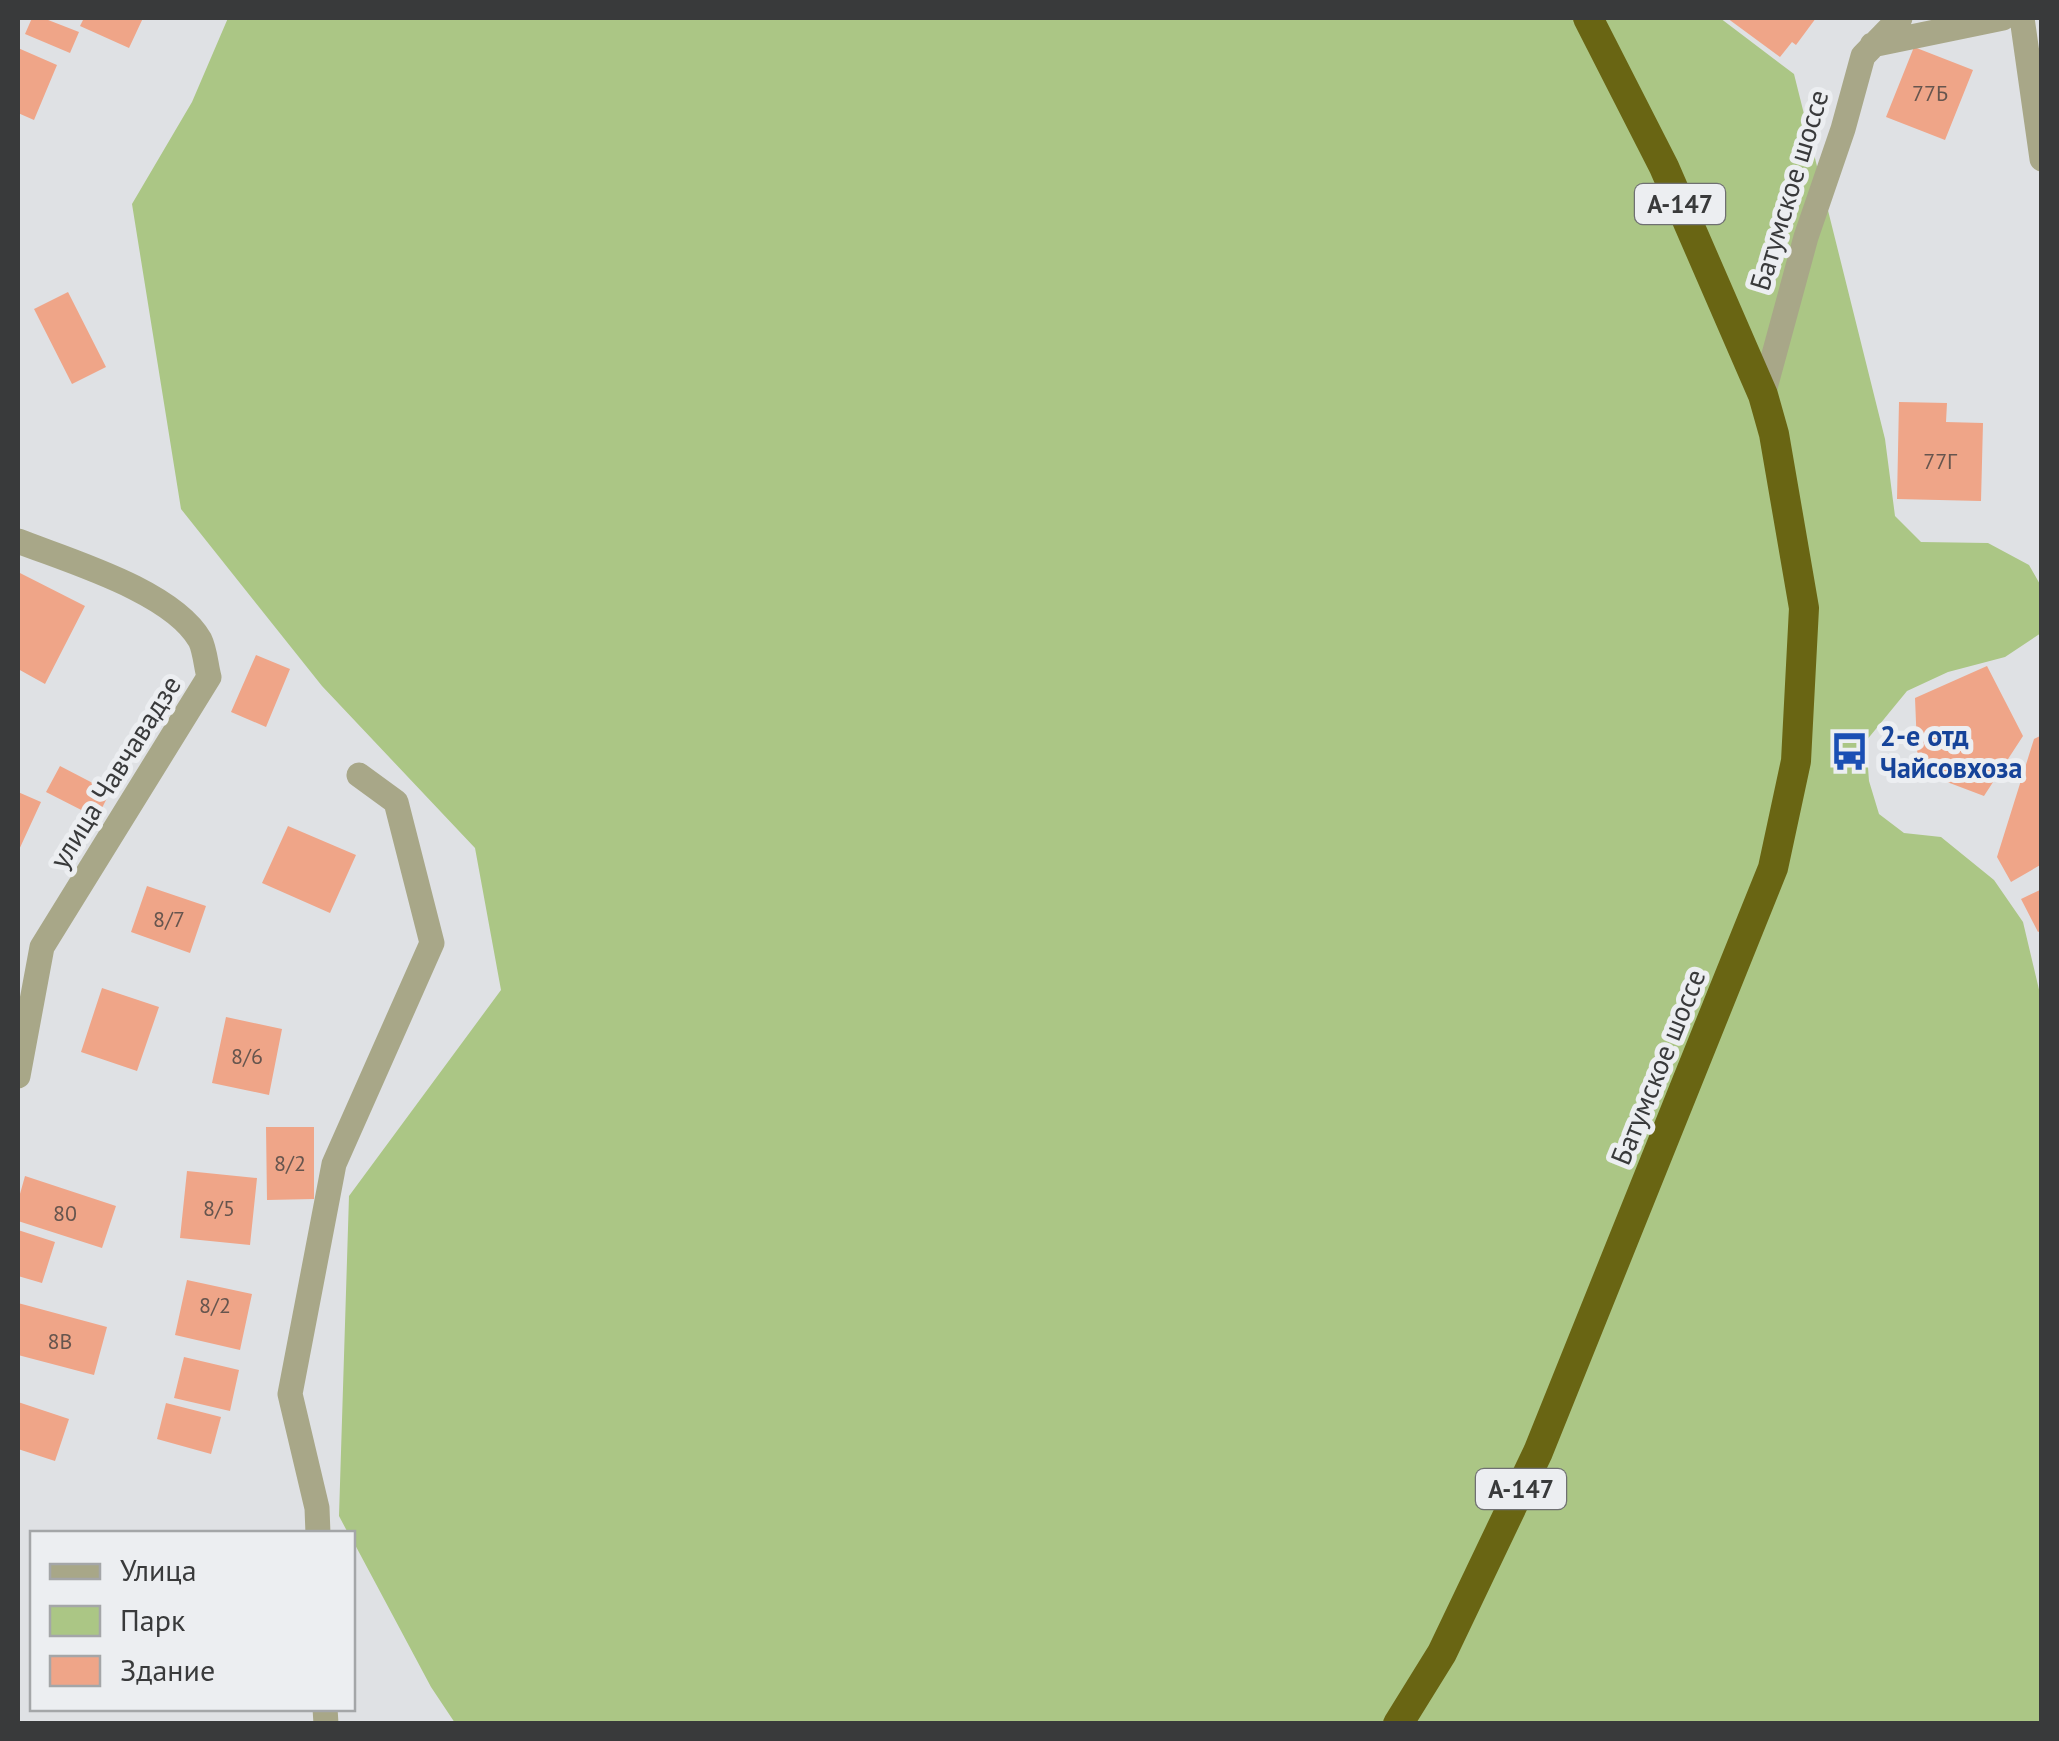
<svg xmlns="http://www.w3.org/2000/svg" width="2059" height="1741" font-family="'PT Sans',sans-serif">
<style>
.green{fill:#abc685}
.building{fill:#efa588}
.lines{fill:none;stroke-linecap:round;stroke-linejoin:round}
.minor{stroke:#a8a788;stroke-width:25}
.highway{stroke:#696513;stroke-width:30}
.labels{text-anchor:middle;stroke-width:10;stroke-linejoin:round;paint-order:stroke}
.number-label{font-size:22px;fill:#66554e}
.shield{fill:#eceef1;stroke:#6f7072;stroke-width:2.5}
.shield-label{font-size:25px;font-weight:bold;fill:#393a3b}
.street-label{font-size:28px;fill:#393a3b;stroke:#eceef1}
.transit-label{font-size:28px;font-weight:bold;fill:#164399;stroke:#eceef1;text-anchor:start}
</style>
<rect width="100%" height="100%" fill="#dfe1e4"/>
<path class="green" d="M228 18H1720L1794 74 1885 439 1895 516 1921 542 1988 543 2029 565 2041 586V633L2005 657 1948 672 1907 691 1866 741 1869 781 1879 814 1904 833 1941 837 1994 880 2023 922 2041 998V1723H455L431 1687 353 1541 352 1534 348 1533 339 1516 349 1196 501 990 475 848 322 686 181 509 132 204 192 102Z"/>
<path class="building" d="M32 18H43L79 32 70 53 25 34Z
M84 18H143L129 48 80 26Z
M1727 18H1816L1796 45 1792 42 1780 57Z
M1914 47 1973 70 1945 140 1886 117Z
M18 48 57 65 34 120 18 113Z
M68 292 106 367 72 384 34 309Z
M1899 402 1947 403 1946 422 1983 423 1981 501 1897 499Z
M18 572 85 606 45 684 18 669Z
M256 655 290 669 266 727 231 712Z
M1987 666 2023 736 1984 796 1918 771 1915 698Z
M2042 735V864L2011 882 1997 857 2034 739Z
M60 766 110 792 97 818 46 792Z
M18 792 41 802 18 852Z
M288 826 356 855 330 913 262 883Z
M147 886 206 906 190 953 131 932Z
M2042 889V930L2038 932 2021 899Z
M102 988 159 1007 137 1071 81 1052Z
M226 1017 282 1029 269 1095 212 1083Z
M266 1127H314V1199L267 1200Z
M187 1171 257 1178 250 1245 180 1238Z
M25 1176 116 1206 102 1248 18 1221V1201Z
M18 1230 55 1242 42 1283 18 1276Z
M187 1280 252 1294 240 1350 175 1335Z
M18 1303 107 1327 94 1375 18 1355Z
M184 1357 239 1370 230 1411 174 1398Z
M18 1402 69 1419 55 1461 18 1449Z
M166 1403 221 1417 211 1454 157 1439Z"/>
<g class="lines">
<path class="minor" d="M2022 18 2042 159
M1872 45 2003 18
M1763 395 1806 237 1843 129 1863 56 1900 18
M18 541C69 561 172 591 200 640 205 650 206 666 209 677L42 947 18 1076
M318 1534 317 1508 290 1394 334 1164 432 943 396 802 359 775
M325 1708 326 1724"/>
<path class="highway" d="M1398 1724 1442 1653 1538 1452 1773 868 1796 761 1804 608 1774 434 1763 395 1664 167 1588 18"/>
</g>
<defs>
<symbol id="bus-bare" viewBox="-9 -9 18 18"><path d="M-5-6H5V4H4V6H2V4H-2V6H-4V4H-5ZM-3.5-4V0h7V-4ZM-3.5 1.2v1.5H-2V1.2ZM2 1.2v1.5H3.5V1.2Z" fill="#1a4fb4" stroke="#eceef1" stroke-width="2.5" paint-order="stroke"/></symbol>
</defs>
<g fill-rule="evenodd">
<use href="#bus-bare" x="1822" y="724" width="55" height="55"/>
</g>
<g class="labels">
<g class="number-label">
<text x="1930" y="101">77Б</text>
<text x="1940" y="469">77Г</text>
<text x="169" y="927">8/7</text>
<text x="247" y="1064">8/6</text>
<text x="290" y="1171">8/2</text>
<text x="219" y="1216">8/5</text>
<text x="65" y="1221">80</text>
<text x="215" y="1313">8/2</text>
<text x="60" y="1349">8В</text>
</g>
<g class="shield">
<rect x="1635" y="184" width="90" height="40" rx="8"/>
<rect x="1476" y="1469" width="90" height="40" rx="8"/>
</g>
<g class="shield-label">
<text x="1680" y="213">А-147</text>
<text x="1521" y="1498">А-147</text>
</g>
<g class="street-label">
<text transform="translate(1789 190) rotate(-73)" y="10">Батумское шоссе</text>
<text transform="translate(115 772) rotate(-58)" y="10">улица Чавчавадзе</text>
<text transform="translate(1658 1067) rotate(-68)" y="10">Батумское шоссе</text>
</g>
<g class="transit-label">
<text x="1880" y="746">2-е отд<tspan x="1880" dy="32">Чайсовхоза</tspan></text>
</g>
</g>
<rect width="2059" height="1741" fill="none" stroke="#393a3b" stroke-width="40"/>
<rect x="30" y="1531" width="325" height="180" fill="#eceef1" stroke="#a4a6a8" stroke-width="2.5"/>
<rect x="50" y="1564" width="50" height="15" fill="#a8a788" stroke="#a4a6a8" stroke-width="2.5"/>
<text x="120" y="1581" font-size="30" fill="#393a3b">Улица</text>
<rect x="50" y="1606" width="50" height="30" fill="#abc685" stroke="#a4a6a8" stroke-width="2.5"/>
<text x="120" y="1631" font-size="30" fill="#393a3b">Парк</text>
<rect x="50" y="1656" width="50" height="30" fill="#efa588" stroke="#a4a6a8" stroke-width="2.5"/>
<text x="120" y="1681" font-size="30" fill="#393a3b">Здание</text>
</svg>
